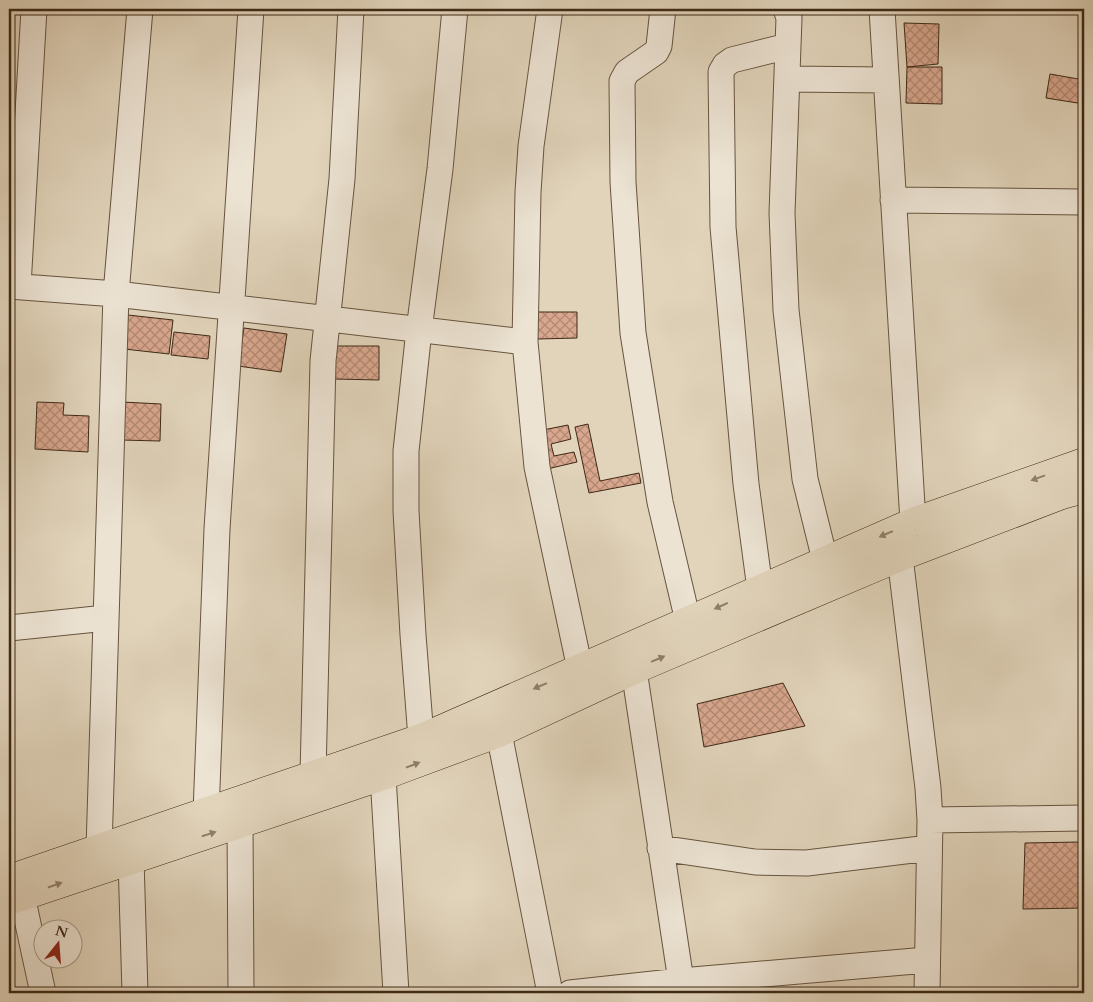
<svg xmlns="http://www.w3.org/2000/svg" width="1093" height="1002" font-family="Cardo,serif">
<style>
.building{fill:url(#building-cross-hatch);stroke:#3e2916}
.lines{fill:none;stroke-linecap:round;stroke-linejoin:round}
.minor-casing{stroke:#67543f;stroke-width:27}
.major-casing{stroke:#3e2916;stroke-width:29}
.minor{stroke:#ece3d3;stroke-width:25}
.major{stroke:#e1d4bb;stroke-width:28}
.oneway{fill:#907e68}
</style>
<defs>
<pattern id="building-cross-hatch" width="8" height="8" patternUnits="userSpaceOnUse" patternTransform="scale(1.25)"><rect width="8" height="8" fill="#d9a78e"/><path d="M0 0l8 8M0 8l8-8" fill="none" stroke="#b18873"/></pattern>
</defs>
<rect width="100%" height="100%" fill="#e1d4bb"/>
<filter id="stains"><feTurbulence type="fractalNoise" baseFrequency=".004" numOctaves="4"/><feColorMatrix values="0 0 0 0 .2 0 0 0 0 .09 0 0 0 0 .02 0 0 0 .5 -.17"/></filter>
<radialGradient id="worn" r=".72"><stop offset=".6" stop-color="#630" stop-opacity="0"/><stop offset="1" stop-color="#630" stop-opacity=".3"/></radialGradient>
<path class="building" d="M904 23 939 24 938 64 907 67Z
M907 67H942V104L906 103Z
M1050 74 1084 80V104L1046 98Z
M537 312H577V338L537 339Z
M128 315 173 320 169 354 124 349Z
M244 328 287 334 281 372 238 366Z
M174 332 210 336 208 359 171 355Z
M334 346H379V380L334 379Z
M37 402 64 403 63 415 89 416 88 452 35 449Z
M122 402 161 404 160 441 121 440Z
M588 424 600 481 639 473 641 483 589 493 575 427Z
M568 425 571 439 551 444 554 456 574 452 577 462 547 469 538 431Z
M783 683 805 726 704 747 697 704Z
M1079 842 1084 880V908L1023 909 1025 843Z"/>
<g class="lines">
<defs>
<path id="minor" d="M550 9 531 146 528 192 525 342 537 467 580 669
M663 9 659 46 656 52 627 72 622 81 623 182 633 333 660 502 688 621
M786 9 789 18 782 213 786 310 805 479 825 560
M882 9 913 522
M787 79 886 80
M893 200 1084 202
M9 286 116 294 525 342
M18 286 34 9
M900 557 928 788 930 820 927 993
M760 589 746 484 723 227 721 72 725 65 732 60 788 46
M9 628 106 618
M629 650 634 670 681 981
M499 733 550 993
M421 738 413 635 406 511V451L419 330 440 169 455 9
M383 776 396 993
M317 793 313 775 323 361 342 179 351 9
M206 813 217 529 251 9
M930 820 1084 818
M240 824 241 993
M660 848 755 862 807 863 929 848
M99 849 116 294 140 9
M131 859 135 993
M22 896 43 993
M570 993 681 981 927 960"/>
<path id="major" d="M9 879 421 738 913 522 1084 462
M9 901 383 776 499 733 634 670 900 557 1062 495 1084 489"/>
</defs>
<use href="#minor" class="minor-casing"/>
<use href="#major" class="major-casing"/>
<use href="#minor" class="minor"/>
<use href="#major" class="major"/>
</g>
<defs><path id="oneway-solid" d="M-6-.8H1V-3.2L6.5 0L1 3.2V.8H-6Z" transform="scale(1.25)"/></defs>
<g class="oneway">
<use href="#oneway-solid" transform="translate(1038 478) rotate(160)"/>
<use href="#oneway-solid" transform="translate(886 534) rotate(157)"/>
<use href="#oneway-solid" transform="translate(721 606) rotate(156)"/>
<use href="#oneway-solid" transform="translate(658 659) rotate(-23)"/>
<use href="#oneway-solid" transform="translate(540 686) rotate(157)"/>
<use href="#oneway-solid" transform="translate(413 765) rotate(-21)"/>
<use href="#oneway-solid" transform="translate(209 834) rotate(-18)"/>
<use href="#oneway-solid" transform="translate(55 885) rotate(-19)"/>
</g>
<rect width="1093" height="1002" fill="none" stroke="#e1d4bb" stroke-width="30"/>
<rect x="10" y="10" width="1073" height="982" fill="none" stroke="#3e2916" stroke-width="2.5"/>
<rect x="15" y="15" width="1063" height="972" fill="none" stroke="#3e2916"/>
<g transform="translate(58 944) rotate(17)"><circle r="24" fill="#ece3d3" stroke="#a69987"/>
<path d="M0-4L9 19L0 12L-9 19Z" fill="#8f2418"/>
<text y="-8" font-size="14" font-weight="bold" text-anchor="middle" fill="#3e2916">N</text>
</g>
<rect width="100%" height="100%" filter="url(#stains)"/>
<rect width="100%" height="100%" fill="url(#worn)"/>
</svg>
